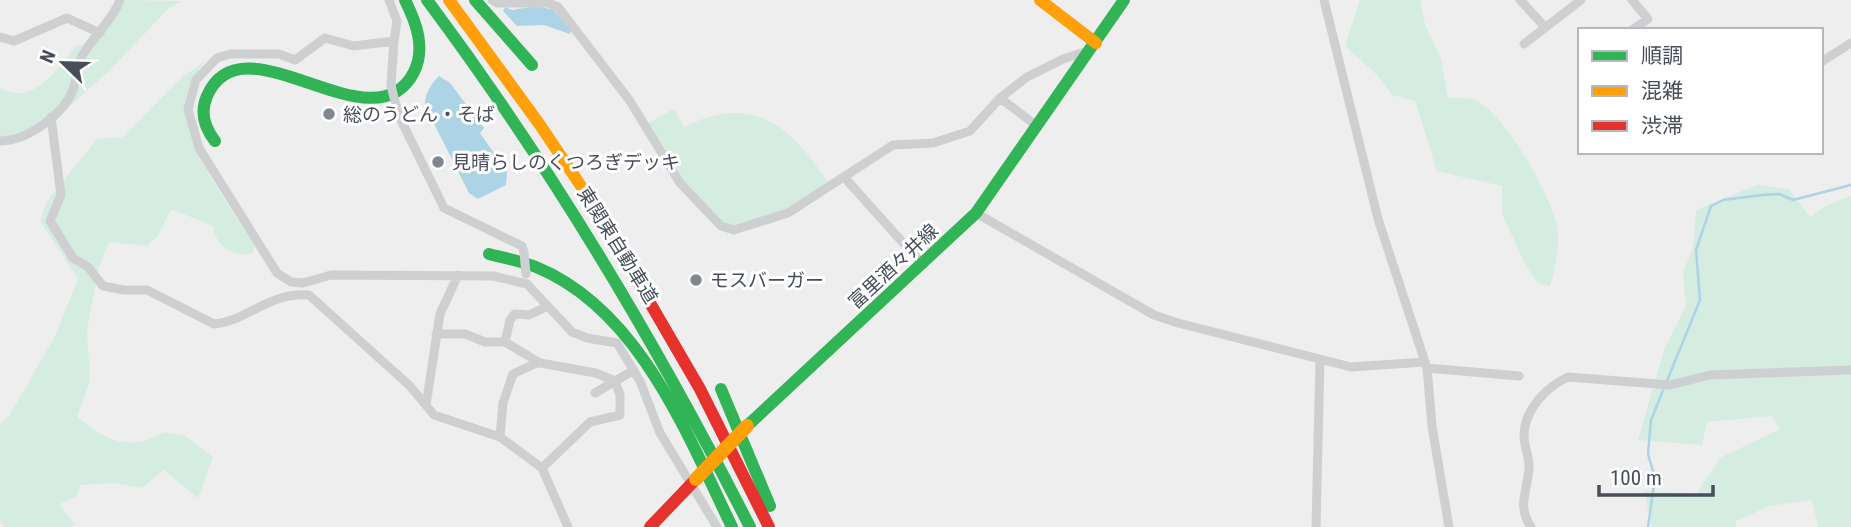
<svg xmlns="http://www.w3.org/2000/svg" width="1851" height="527" font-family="'Roboto Condensed','Noto Sans JP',sans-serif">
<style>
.green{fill:#d5ece0}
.water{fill:#acd3e6}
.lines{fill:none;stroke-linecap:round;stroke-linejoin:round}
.stream{stroke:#acd3e6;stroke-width:2.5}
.street{stroke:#cdcfd1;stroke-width:9}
.fast{stroke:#30b455;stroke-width:12}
.slow{stroke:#ff9f0a;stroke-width:12}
.jam{stroke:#e5322d;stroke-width:12}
.street-bridge{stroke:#cdcfd1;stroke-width:9}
.slow-bridge{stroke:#ff9f0a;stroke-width:14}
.poi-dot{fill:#82868d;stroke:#fff;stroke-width:2.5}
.labels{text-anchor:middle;stroke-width:6;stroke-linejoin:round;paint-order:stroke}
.poi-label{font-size:19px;fill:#474e59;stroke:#fff;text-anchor:start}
.street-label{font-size:19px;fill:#474e59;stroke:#fff}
</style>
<rect width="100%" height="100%" fill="#efeeee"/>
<path class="green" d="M118 0 182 1 169 8 109 71 41 132 0 141V88C35 107 56 69 77 45H83Z
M1360 0H1420L1425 24 1441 59 1448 98C1456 99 1467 97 1475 100 1503 110 1557 204 1558 233 1559 251 1555 269 1550 286L1538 283 1526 266 1502 214V186L1437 171 1415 101 1392 95 1378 76 1345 46Z
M206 61C198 71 190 81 187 94 176 139 232 208 254 245L253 253C234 259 215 245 213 226L171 209 158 236 147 246 109 242 99 267 87 330 90 381 77 417C106 440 129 453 164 432L185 436 213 457 198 498 164 470 142 488 115 483 80 485 76 497 60 504 74 524 71 527H4L0 520V424L9 416 54 338 78 279 40 221 47 201 97 139 123 137 182 77Z
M674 109 684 127C753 93 791 125 829 184L787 210 727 227 681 181 647 124Z
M1757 185 1789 189 1810 217 1827 205 1851 196V527H1818L1812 500 1769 506 1736 521V527H1652L1644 491 1696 494 1720 458 1780 429 1772 416 1707 422 1702 445 1638 440 1665 347 1686 306 1683 272 1693 248 1696 210Z"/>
<path class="water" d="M537 6 554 10 571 30 570 34 544 25 517 26 503 11 505 7 512 10Z
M439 76 450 83 484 128 480 133 507 172 506 185 478 199 469 193 425 106C424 94 432 83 439 76Z"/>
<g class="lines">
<path class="stream" d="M1648 527 1655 478 1648 454 1651 420 1700 300 1696 250 1711 206 1723 200 1762 195 1779 194 1793 200 1851 185"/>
<path class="street" d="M389 0 397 21 394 41 354 46 325 38 295 60 279 54H230L217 58 196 80 188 109 199 148 277 273 291 282 303 283 331 275 493 276 527 284 572 332 587 338 617 343 640 381 660 433 717 527
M492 0 497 3H548L558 7 630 101 680 183 721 226 734 230 788 213 893 145 933 143 970 131 1000 98 1027 77 1063 59 1088 51
M1324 0 1378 219 1427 368 1432 426 1449 527
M1520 0 1545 27
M1632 0 1648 19 1632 30
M0 37 14 41 67 18 100 33
M1524 44 1581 0
M1821 62 1851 43
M391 85 394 41
M394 98 400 118 444 208 522 246 524 253
M1000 98 1037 126
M51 117 61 195 50 221 73 258 88 267 103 286 124 290H147L214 324C248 321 268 292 309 295L410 386 434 415 500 437 542 468 568 527
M0 141C27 141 63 115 73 90 77 80 76 68 81 58 92 37 111 23 120 0
M844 177 923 265
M976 213 1154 315 1178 323 1351 367 1425 362
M436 334H465L485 342H505L540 363 596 373 615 381 620 395V415L590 422 542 468
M505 342 510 320 515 314 529 315 546 307
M1427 368 1519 376
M595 393 634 370
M426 405 440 314 458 275
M500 437 503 403 513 374 539 362
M1316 527 1320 360
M1531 527C1517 506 1527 492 1529 469 1530 458 1524 447 1524 436 1524 410 1546 387 1568 377L1670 385 1710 375 1851 370"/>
<path class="fast" d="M427 0C551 166 656 342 750 527
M475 0 532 65
M215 141C204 127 200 112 207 96 243 13 373 152 414 72 426 48 416 22 405 0
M489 254C504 258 521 261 536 267 639 309 687 434 732 527
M721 389 770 506
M747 426 976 213 1124 0"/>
<path class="slow" d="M449 0 540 125 589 198
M1040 0 1096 43"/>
<path class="jam" d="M589 198 700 389 769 527
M650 527 696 479"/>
<path class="street-bridge" d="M391 85 394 98
M524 253 526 274"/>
<path class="slow-bridge" d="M696 479 747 426"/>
</g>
<g class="poi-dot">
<circle cx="329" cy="114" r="7"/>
<circle cx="438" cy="162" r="7"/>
<circle cx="696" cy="280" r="7"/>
</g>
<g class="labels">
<g class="poi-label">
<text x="343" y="121">総のうどん・そば</text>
<text x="452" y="169">見晴らしのくつろぎデッキ</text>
<text x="710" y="287">モスバーガー</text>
</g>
<g class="street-label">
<text transform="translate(618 245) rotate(58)" y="7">東関東自動車道</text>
<text transform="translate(893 266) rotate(-43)" y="7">富里酒々井線</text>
</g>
</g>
<rect x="1578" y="28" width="245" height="126" fill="#ffffff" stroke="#b5b8bd" stroke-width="2"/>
<rect x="1592" y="51" width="35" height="10" fill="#30b455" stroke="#b5b8bd" stroke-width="2"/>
<text x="1641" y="63" font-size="21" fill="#474e59">順調</text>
<rect x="1592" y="86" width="35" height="10" fill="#ff9f0a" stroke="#b5b8bd" stroke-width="2"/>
<text x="1641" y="98" font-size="21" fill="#474e59">混雑</text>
<rect x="1592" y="121" width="35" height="10" fill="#e5322d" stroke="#b5b8bd" stroke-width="2"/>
<text x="1641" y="133" font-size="21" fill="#474e59">渋滞</text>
<g transform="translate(63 63) rotate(293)" stroke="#ffffff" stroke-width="5" paint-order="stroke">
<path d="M0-5L12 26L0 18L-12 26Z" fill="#474e59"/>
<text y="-10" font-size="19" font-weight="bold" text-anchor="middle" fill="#474e59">N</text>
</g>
<path d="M1599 485v10h114v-10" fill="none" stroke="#474e59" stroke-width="3.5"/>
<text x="1610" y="485" font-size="21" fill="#474e59" stroke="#ffffff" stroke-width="5" paint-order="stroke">100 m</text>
</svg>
